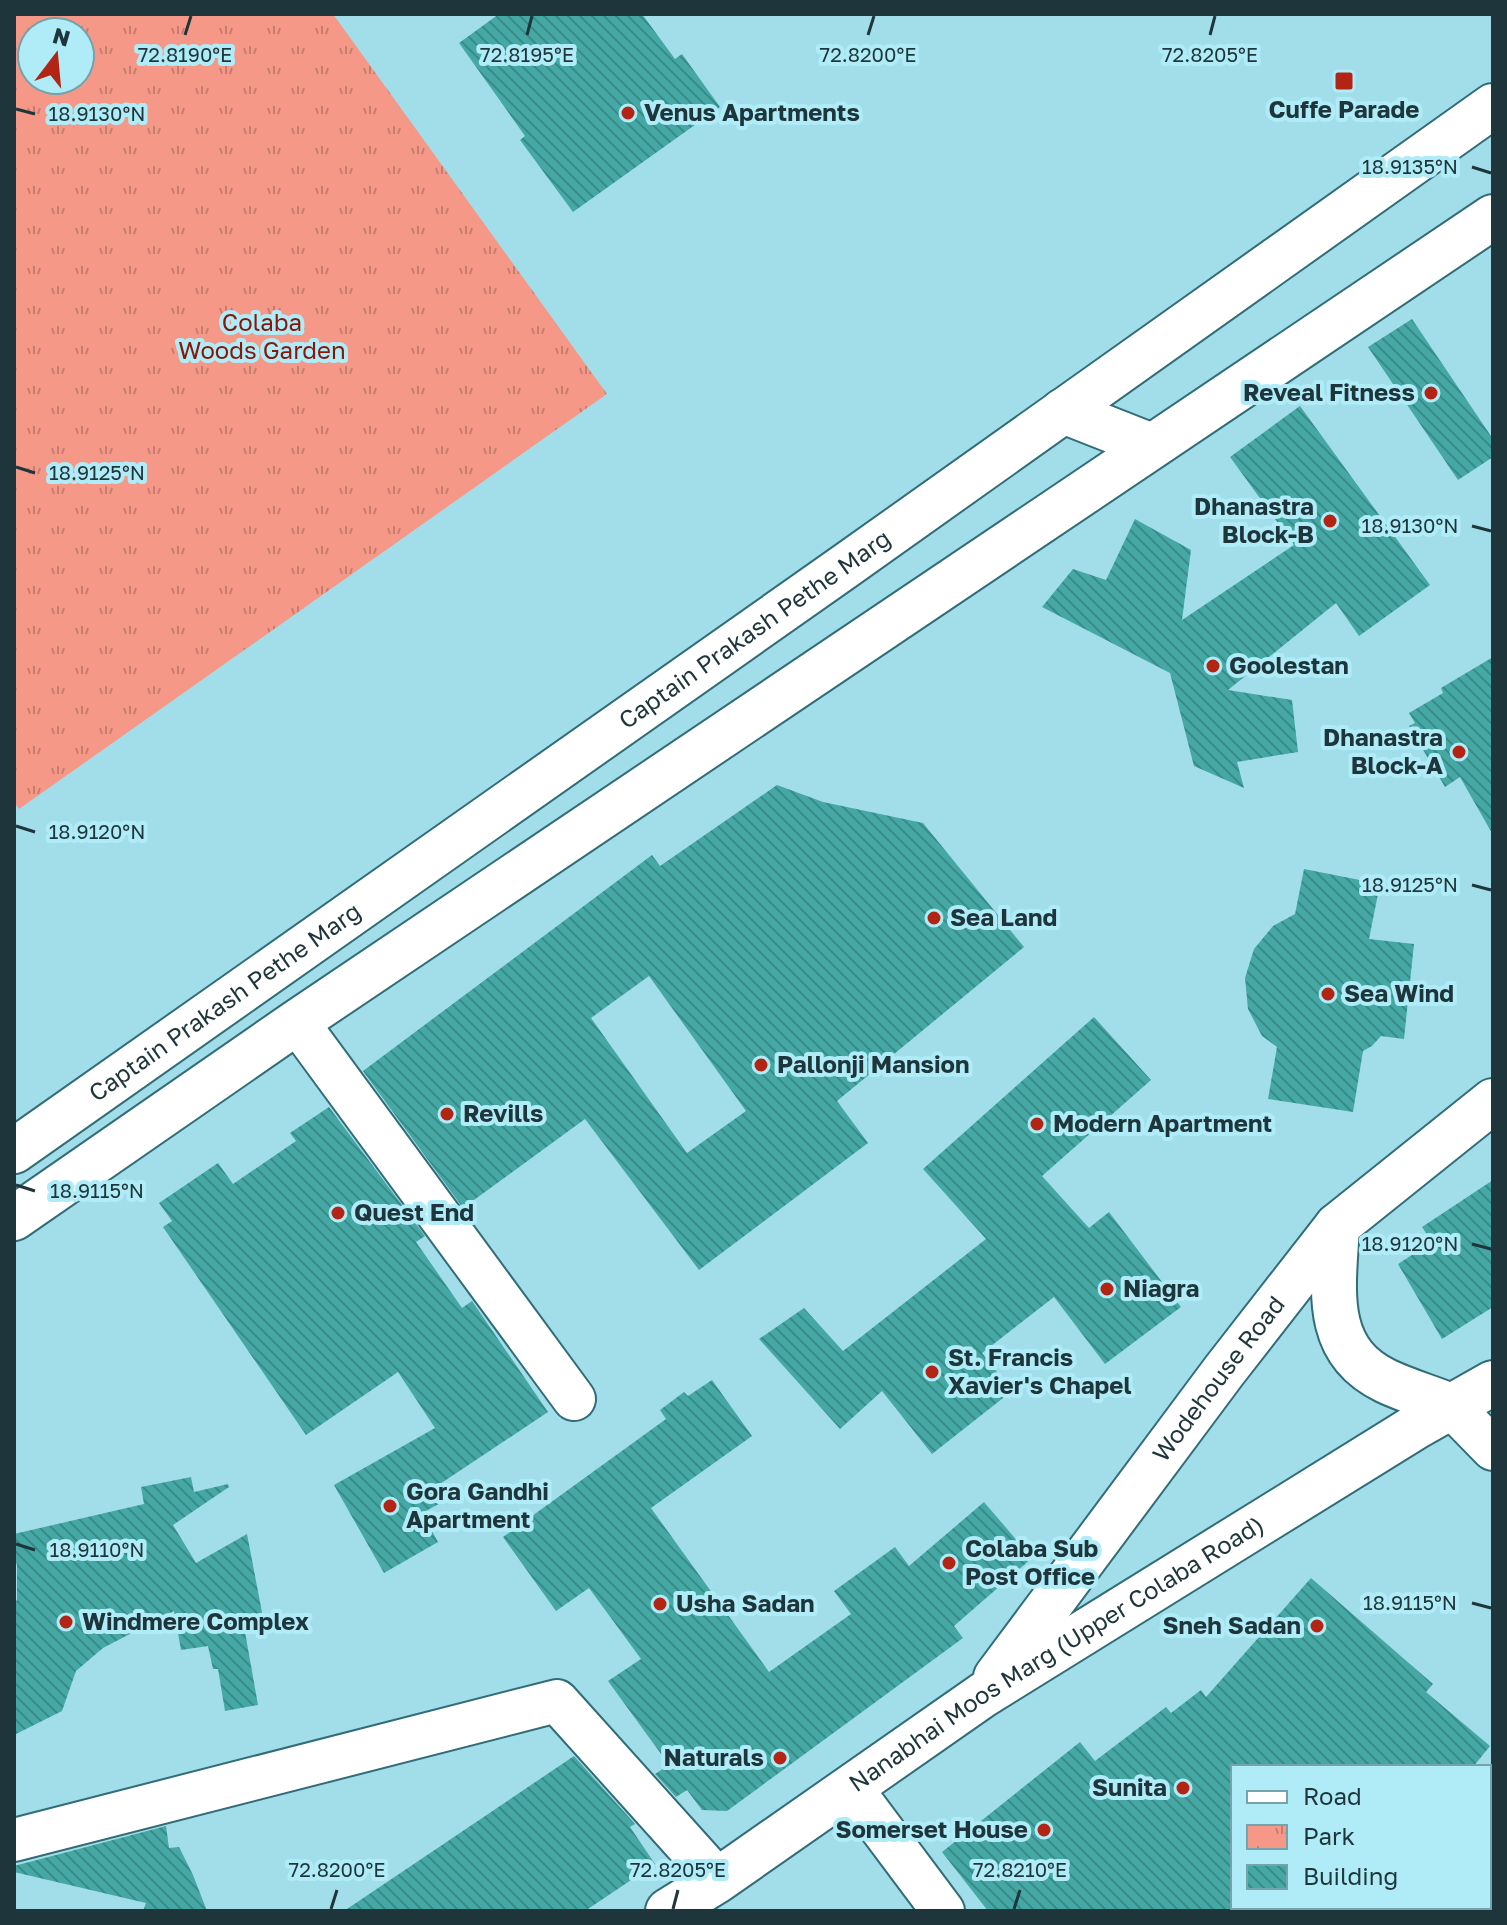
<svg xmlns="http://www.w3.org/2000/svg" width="1507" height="1925" font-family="'Golos Text',sans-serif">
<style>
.park{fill:url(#park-tufts);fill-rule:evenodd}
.building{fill:url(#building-back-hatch);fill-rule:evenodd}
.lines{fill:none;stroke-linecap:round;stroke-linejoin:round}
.street-casing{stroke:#316c77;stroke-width:46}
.secondary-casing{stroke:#316c77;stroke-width:48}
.street{stroke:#fff;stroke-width:42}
.secondary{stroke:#fff;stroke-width:44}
.ticks{fill:none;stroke:#1e363b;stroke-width:3}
.poi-dot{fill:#b22413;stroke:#afecf7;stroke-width:3}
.labels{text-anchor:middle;stroke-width:8;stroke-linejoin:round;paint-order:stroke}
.poi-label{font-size:24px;font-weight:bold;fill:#1e363b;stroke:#afecf7;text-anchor:start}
.park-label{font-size:24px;fill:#861709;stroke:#afecf7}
.street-label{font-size:24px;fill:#1e363b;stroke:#afecf7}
.ticks-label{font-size:20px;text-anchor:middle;fill:#1e363b;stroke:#afecf7;stroke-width:8;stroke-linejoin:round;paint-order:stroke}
</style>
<defs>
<pattern id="park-tufts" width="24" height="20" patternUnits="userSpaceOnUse" patternTransform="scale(2)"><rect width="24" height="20" fill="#f59887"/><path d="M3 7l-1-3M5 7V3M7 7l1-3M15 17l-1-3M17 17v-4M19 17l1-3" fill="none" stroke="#c67d70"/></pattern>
<pattern id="building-back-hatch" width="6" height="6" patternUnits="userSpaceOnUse" patternTransform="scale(2)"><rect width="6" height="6" fill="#45a8a4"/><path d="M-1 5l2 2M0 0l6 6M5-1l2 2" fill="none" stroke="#398a87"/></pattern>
</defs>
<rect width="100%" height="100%" fill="#a2deea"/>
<path class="park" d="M14 14H333L607 394 19 809 14 802ZM32 32H80V80H32Z"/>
<path class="building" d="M499 14H642L675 59 682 54 720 107 573 212 520 140 525 136 459 43Z
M1412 319 1493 439V457L1458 480 1368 347Z
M1300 406 1430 585 1359 636 1336 603 1228 690 1292 700 1298 752 1237 762 1244 788 1194 766 1170 673 1042 607 1073 569 1106 580 1135 519 1191 550 1182 620 1294 545 1230 457Z
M1493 657V835L1460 777 1445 787 1409 726 1415 723 1409 713 1443 693 1441 688Z
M777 785 823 802 923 823 1024 947 837 1101 868 1143 699 1270 585 1119 463 1208 363 1071 652 855 660 866ZM649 976 746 1111 687 1153 591 1018Z
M1304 869 1380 884 1369 939 1414 944 1404 1039 1381 1036 1372 1046 1363 1051 1353 1112 1268 1099 1277 1047 1262 1036 1248 1009 1245 978 1254 949 1273 926 1295 914Z
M1094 1017 1151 1080 1042 1176 1089 1228 1109 1212 1181 1307 1105 1364 1054 1297 982 1353 1012 1391 932 1454 882 1391 840 1429 759 1339 804 1308 843 1351 986 1239 923 1169Z
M329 1107 425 1236 416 1242 462 1308 472 1301 548 1412 440 1484 448 1499 422 1513 438 1542 384 1573 334 1485 435 1428 398 1372 306 1435 163 1227 172 1221 159 1203 218 1163 233 1184 296 1141 290 1133Z
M1493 1180V1307L1442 1339 1398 1264 1432 1242 1422 1227Z
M712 1380 752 1436 651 1508 769 1672 851 1614 834 1591 895 1547 909 1566 984 1502 1032 1558 954 1626 963 1638 727 1811 702 1810 687 1790 676 1797 655 1774 669 1765 608 1681 641 1659 589 1588 556 1611 503 1537 666 1419 660 1410 684 1392 688 1396Z
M191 1477 194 1492 228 1484 229 1487 173 1525 196 1563 247 1534 265 1628 245 1632 258 1705 225 1711 218 1669H213L208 1646 181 1650 174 1611 103 1648 76 1671 62 1711 14 1735V1604L17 1600V1565L14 1558V1534L144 1504 141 1487Z
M1311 1578 1433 1684 1426 1692 1490 1746 1473 1767H1233V1911H988L942 1852 1080 1742 1095 1761 1166 1707 1171 1713 1201 1690 1206 1697Z
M574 1756 635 1824 630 1827 655 1864 585 1911H344Z
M166 1826 169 1848 179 1847 193 1875 207 1911H143L146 1903 14 1872V1866Z"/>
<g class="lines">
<defs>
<path id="street" d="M297 1022 574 1399
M1451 1406 1493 1449
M851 1788 943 1911
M14 1840 557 1701 718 1880"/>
<g id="secondary">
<path d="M1063 411 1152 446"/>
<path id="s1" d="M14 1151 844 567 1493 106"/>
<path d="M14 1218 297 1022 1493 217"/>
<path d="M1337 1226C1334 1286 1321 1350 1386 1381 1407 1391 1429 1397 1451 1406"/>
<path id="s2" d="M996 1677 1224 1371 1337 1226 1493 1101"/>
<path id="s3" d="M668 1911 718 1880 983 1695 1417 1426 1493 1383"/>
</g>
</defs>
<use href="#street" class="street-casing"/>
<use href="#secondary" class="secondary-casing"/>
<use href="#street" class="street"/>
<use href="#secondary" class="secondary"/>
</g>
<path class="ticks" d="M185 35 191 16M527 35 532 16M868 35 874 16M1210 35 1215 16M16 109 35 114M1472 167 1491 173M16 467 35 473M1472 526 1491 531M16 826 35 832M1472 885 1491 890M16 1185 35 1191M1472 1244 1491 1249M16 1544 35 1550M1472 1603 1491 1608M331 1909 337 1890M673 1909 678 1890M1014 1909 1020 1890"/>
<g class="poi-dot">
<rect x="1334" y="71" width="20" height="20" rx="4"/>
<circle cx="628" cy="113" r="8"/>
<circle cx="1431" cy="393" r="8"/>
<circle cx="1330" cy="521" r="8"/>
<circle cx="1213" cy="666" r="8"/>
<circle cx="1459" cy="752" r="8"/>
<circle cx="934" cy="918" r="8"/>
<circle cx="1328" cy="994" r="8"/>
<circle cx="761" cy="1065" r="8"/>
<circle cx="447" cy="1114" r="8"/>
<circle cx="1037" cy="1124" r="8"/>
<circle cx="338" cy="1213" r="8"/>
<circle cx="1107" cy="1289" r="8"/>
<circle cx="932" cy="1372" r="8"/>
<circle cx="390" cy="1506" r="8"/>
<circle cx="949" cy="1563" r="8"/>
<circle cx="660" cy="1604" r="8"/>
<circle cx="66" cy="1622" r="8"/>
<circle cx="1317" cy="1626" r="8"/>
<circle cx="780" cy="1758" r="8"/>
<circle cx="1183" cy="1788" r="8"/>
<circle cx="1044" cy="1830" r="8"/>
</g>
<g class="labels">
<g class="poi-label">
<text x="1344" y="118" text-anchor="middle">Cuffe Parade</text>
<text x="644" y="121">Venus Apartments</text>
<text x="1415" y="401" text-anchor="end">Reveal Fitness</text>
<text x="1314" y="515" text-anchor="end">Dhanastra<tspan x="1314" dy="28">Block-B</tspan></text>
<text x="1229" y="674">Goolestan</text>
<text x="1443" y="746" text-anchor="end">Dhanastra<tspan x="1443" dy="28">Block-A</tspan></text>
<text x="950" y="926">Sea Land</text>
<text x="1344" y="1002">Sea Wind</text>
<text x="777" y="1073">Pallonji Mansion</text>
<text x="463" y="1122">Revills</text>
<text x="1053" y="1132">Modern Apartment</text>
<text x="354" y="1221">Quest End</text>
<text x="1123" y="1297">Niagra</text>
<text x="948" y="1366">St. Francis<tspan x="948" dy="28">Xavier's Chapel</tspan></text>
<text x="406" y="1500">Gora Gandhi<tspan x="406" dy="28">Apartment</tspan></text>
<text x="965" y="1557">Colaba Sub<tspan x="965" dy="28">Post Office</tspan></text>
<text x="676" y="1612">Usha Sadan</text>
<text x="82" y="1630">Windmere Complex</text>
<text x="1301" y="1634" text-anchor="end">Sneh Sadan</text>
<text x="764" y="1766" text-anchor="end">Naturals</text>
<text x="1167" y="1796" text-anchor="end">Sunita</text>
<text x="1028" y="1838" text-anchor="end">Somerset House</text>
</g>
<g class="park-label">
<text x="262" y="331">Colaba<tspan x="262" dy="28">Woods Garden</tspan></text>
</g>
<g class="street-label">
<text dy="8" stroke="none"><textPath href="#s1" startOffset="906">Captain Prakash Pethe Marg</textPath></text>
<text dy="8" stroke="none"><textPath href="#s1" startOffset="258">Captain Prakash Pethe Marg</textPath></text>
<text dy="8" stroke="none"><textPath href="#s2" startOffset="372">Wodehouse Road</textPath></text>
<text dy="8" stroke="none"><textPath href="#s3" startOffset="466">Nanabhai Moos Marg (Upper Colaba Road)</textPath></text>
</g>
</g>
<g class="ticks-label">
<text x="185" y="62">72.8190°E</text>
<text x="527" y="62">72.8195°E</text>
<text x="868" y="62">72.8200°E</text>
<text x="1210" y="62">72.8205°E</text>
<text x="97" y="121">18.9130°N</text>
<text x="1410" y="174">18.9135°N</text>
<text x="97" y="480">18.9125°N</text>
<text x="1410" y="533">18.9130°N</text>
<text x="97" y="839">18.9120°N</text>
<text x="1410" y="892">18.9125°N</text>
<text x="97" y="1198">18.9115°N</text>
<text x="1410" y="1251">18.9120°N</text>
<text x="97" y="1557">18.9110°N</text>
<text x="1410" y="1610">18.9115°N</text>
<text x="337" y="1877">72.8200°E</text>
<text x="678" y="1877">72.8205°E</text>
<text x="1020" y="1877">72.8210°E</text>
</g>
<rect width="1507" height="1925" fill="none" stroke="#1e363b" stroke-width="32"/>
<rect x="1231" y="1765" width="260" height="144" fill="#afecf7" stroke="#75a3ac" stroke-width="2"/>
<rect x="1247" y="1791" width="40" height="12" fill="#ffffff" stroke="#75a3ac" stroke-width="2"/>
<text x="1303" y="1805" font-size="24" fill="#1e363b">Road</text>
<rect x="1247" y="1825" width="40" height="24" fill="url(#park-tufts)" stroke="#75a3ac" stroke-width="2"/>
<text x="1303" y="1845" font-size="24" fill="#1e363b">Park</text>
<rect x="1247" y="1865" width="40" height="24" fill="url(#building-back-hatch)" stroke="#75a3ac" stroke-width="2"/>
<text x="1303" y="1885" font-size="24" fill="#1e363b">Building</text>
<g transform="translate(56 56) rotate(16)"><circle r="38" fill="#afecf7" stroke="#75a3ac" stroke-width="2"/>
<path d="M0-6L14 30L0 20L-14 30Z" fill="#b22413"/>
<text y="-12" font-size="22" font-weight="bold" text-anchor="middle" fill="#1e363b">N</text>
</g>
</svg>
